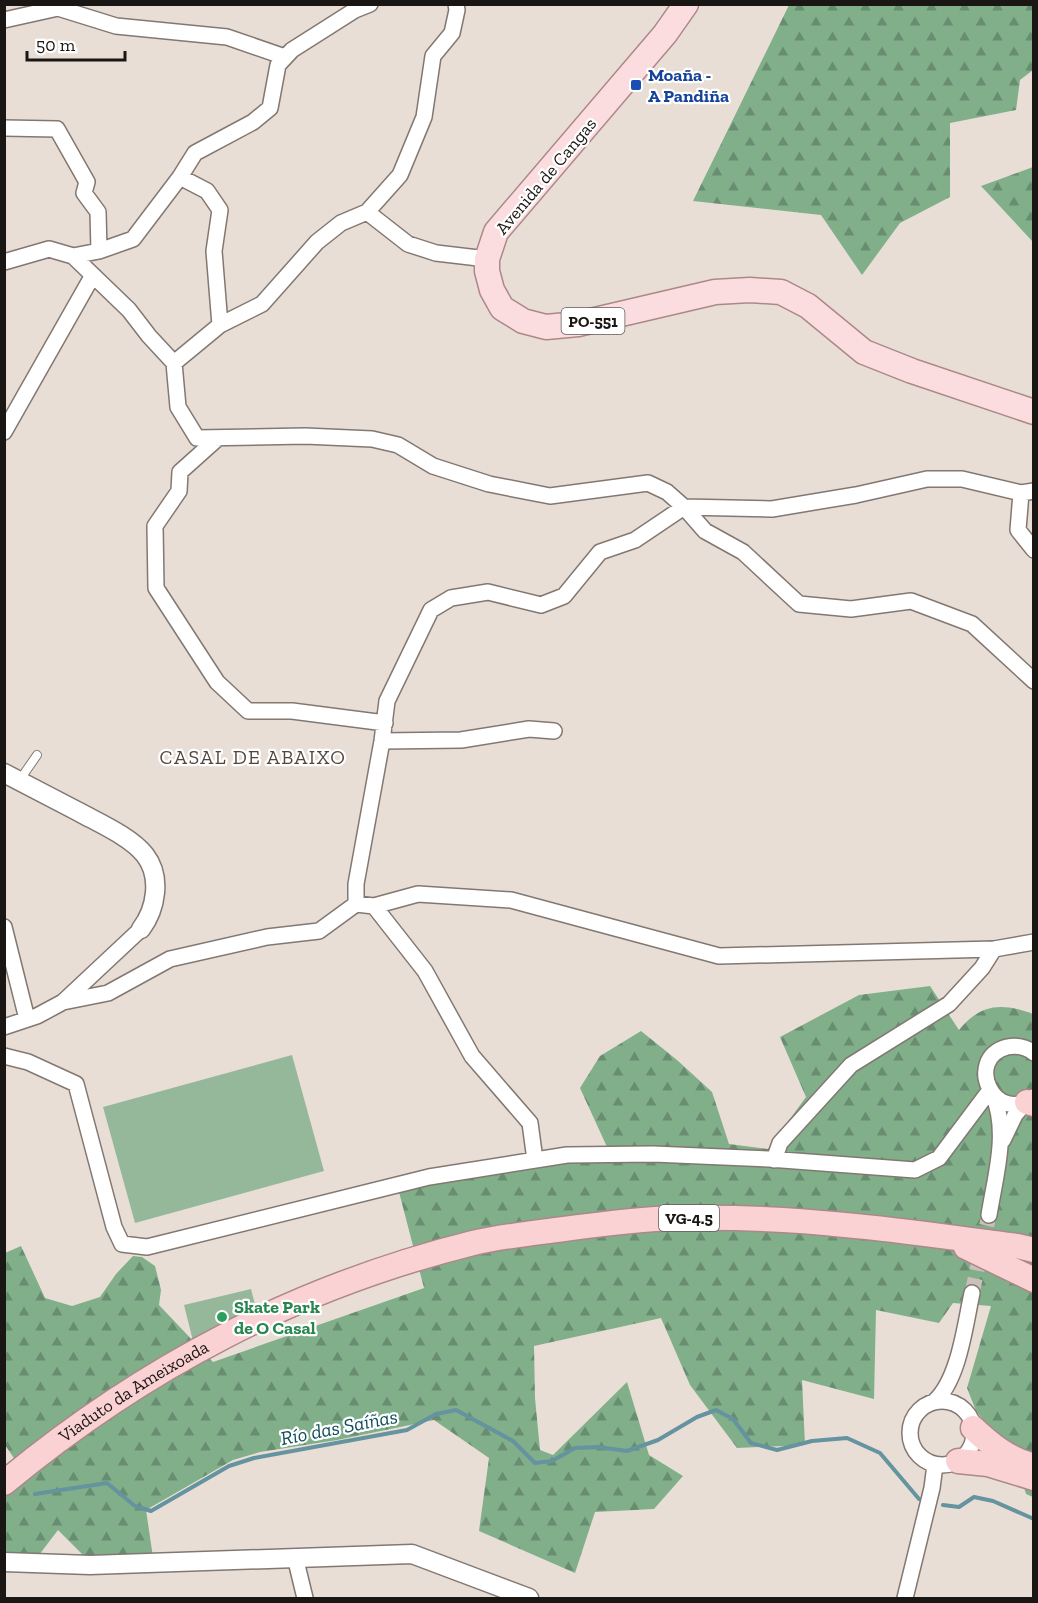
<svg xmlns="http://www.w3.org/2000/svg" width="1038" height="1603" font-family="'Zilla Slab',serif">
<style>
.forest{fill:url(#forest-firs)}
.pitch{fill:#95b89b}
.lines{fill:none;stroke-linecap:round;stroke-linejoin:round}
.stream{stroke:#6593a0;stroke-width:4}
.minor-tunnel{stroke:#cac0b9;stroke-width:15;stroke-dasharray:15 8;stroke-linecap:butt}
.service-casing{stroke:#827871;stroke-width:10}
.minor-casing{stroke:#827871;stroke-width:18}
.tertiary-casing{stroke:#827871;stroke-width:21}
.primary-casing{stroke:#ac8889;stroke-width:27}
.trunk-casing{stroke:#ac8889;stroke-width:27}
.service{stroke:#fff;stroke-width:8}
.minor{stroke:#fff;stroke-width:15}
.tertiary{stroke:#fff;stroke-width:18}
.primary{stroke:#fcdddf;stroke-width:24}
.trunk{stroke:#fbd2d4;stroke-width:24}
.transit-dot{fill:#1a4fb4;stroke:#fff;stroke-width:2}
.leisure-dot{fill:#2e9e5b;stroke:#fff;stroke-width:2}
.labels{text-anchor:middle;stroke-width:4.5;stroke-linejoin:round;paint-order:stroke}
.shield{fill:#fff;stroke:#5f5c5a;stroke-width:1.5}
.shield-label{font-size:16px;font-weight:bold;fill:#1a1613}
.transit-label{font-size:18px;font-weight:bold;fill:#164399;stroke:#fff;text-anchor:start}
.street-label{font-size:18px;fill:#1a1613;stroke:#fff}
.leisure-label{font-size:18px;font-weight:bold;fill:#27864d;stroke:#fff;text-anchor:start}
.neighbourhood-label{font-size:20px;letter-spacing:1.5px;fill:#514741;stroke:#fff}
.water-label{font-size:20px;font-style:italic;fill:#134e5c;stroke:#fff}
</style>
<defs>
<pattern id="forest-firs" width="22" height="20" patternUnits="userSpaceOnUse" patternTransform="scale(1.5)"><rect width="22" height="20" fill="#80af8a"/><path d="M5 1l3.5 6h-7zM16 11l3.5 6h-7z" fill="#688d70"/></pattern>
</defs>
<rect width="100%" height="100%" fill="#e9ded6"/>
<path class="forest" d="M789 5H1033V70L1020 80 1016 110 950 123V197L900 223 862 275 821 215 693 201Z
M1033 167H1034L1033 242 981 186Z
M930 986 959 1030C981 1003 1003 1003 1033 1014V1497L1026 1494 1012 1447 987 1425 976 1411 967 1388 991 1306 953 1303 939 1323 876 1310 874 1399 802 1380 805 1445 737 1448 690 1385 661 1318 534 1346 535 1398 540 1450 553 1455 627 1382 649 1455 683 1476 654 1509 595 1512 575 1573 479 1531 489 1458 434 1420 337 1440 260 1452 233 1460 146 1510 153 1557 86 1558 58 1530 39 1555H5V1489L24 1473 5 1445V1253L21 1246 45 1298 72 1306 100 1297 116 1274 133 1256 142 1257 155 1266 161 1290 159 1305 213 1362 424 1288 399 1192C464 1172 544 1160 613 1160L580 1088 600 1056 641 1031 677 1060 712 1092 729 1144 768 1149 806 1097 780 1037 859 995Z"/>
<path class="pitch" d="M292 1055 324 1171 135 1223 103 1107Z
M251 1289 261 1328 194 1345 184 1305Z"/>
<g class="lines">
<path class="stream" d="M35 1494 107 1483 135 1506 151 1511 229 1466 254 1458 407 1430 436 1414 456 1410 513 1441 535 1463 552 1461 575 1448 598 1447 627 1451 658 1440 697 1417 716 1410 733 1419 751 1443 777 1450 812 1441 847 1438 880 1453 919 1499
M943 1505 959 1507 974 1497 993 1501 1034 1519"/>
<path class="minor-tunnel" d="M972 1293 989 1215"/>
<defs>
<path id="service" d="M19 781 37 755"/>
<path id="minor" d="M4 20 58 8 116 26 227 37 285 57
M4 128 57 129 87 182 84 193 98 212 99 251
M180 177 207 191 220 210 214 251 220 325
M367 212 400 175 424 117 433 56 452 33 457 10 456 4
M73 256 129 310 149 336 174 363 220 325 262 304 317 242 341 223 367 212 408 244 436 253 487 259
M4 262 49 249 73 256 99 251 133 239 180 177 195 153 253 122 270 108 278 65 292 50 355 10 370 4
M174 363 178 407 197 438 305 436 372 439 398 445 433 466 489 484 550 496 648 483 667 492 684 507 772 509 856 495 927 479H962L1021 493 1034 491
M4 432 93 275
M218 438 180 472 179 491 155 526 156 588 217 682 248 711H292L385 723
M1021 493 1018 530 1034 550
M382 741 461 740 529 729 554 731
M356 904V884L382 741 387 701 431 610 451 598 488 592 541 605 564 596 600 552 635 540 684 507 705 531 743 552 799 604 851 609 911 601 972 624 1034 681
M374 906 425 971 472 1056 530 1123 535 1160
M4 927 27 1019
M63 1002 108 993 170 959 267 937 319 931 356 904 374 906 418 894 511 900 719 956 994 949 1034 942
M4 1027 37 1016 63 1002 141 929
M1034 1053C1026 1047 1017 1045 1007 1047 963 1059 995 1127 1034 1097
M4 1056 28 1062 76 1084 114 1227 122 1244 147 1247 429 1177 567 1155 653 1154 769 1159 915 1170 939 1158 990 1090
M1003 1140 1015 1115 1025 1103
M774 1160 780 1143 851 1065 949 1004 982 968 994 949
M989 1215C995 1177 1009 1132 993 1095
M910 1433a32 32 0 1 1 64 0a32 32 0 1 1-64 0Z
M934 1402C959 1380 965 1325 972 1293
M295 1557 305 1598
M905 1598 932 1488 935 1465"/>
<path id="tertiary" d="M4 773C29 786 54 799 79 812 99 823 131 837 145 855 162 877 156 909 141 929
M4 1562 90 1565 412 1554 529 1598"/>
<path id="primary" d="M686 4 665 34 496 232 487 259V271L492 290 502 308 523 321 546 327 578 324 715 292 750 290 781 292 808 306 864 352 912 371 1034 412"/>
<g id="trunk">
<path d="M1027 1102 1034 1104"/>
<path d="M966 1247 1034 1280"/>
<path d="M973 1428C990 1444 1006 1457 1028 1464"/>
<path d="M958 1461 988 1464 1034 1478"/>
<path id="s1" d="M4 1483C144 1367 297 1287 473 1243 503 1236 534 1233 564 1229 601 1224 640 1219 677 1218 733 1217 790 1219 845 1225 903 1230 960 1239 1017 1246L1034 1250"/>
</g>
</defs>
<use href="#service" class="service-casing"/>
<use href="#minor" class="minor-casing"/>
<use href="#tertiary" class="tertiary-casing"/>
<use href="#primary" class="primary-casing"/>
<use href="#trunk" class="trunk-casing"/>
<use href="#service" class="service"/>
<use href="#minor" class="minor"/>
<use href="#tertiary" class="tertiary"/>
<use href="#primary" class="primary"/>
<use href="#trunk" class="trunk"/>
</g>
<rect class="transit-dot" x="630" y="79" width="12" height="12" rx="3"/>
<circle class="leisure-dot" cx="222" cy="1317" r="6"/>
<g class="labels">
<g class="shield">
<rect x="561.5" y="308" width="63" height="26" rx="4.5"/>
<rect x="659" y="1205" width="60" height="26" rx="4.5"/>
</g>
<g class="shield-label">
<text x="593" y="327">PO-551</text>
<text x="689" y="1224">VG-4.5</text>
</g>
<g class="transit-label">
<text x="648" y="81">Moaña -<tspan x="648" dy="21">A Pandiña</tspan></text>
</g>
<g class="street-label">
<text transform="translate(546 176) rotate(-50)" y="6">Avenida de Cangas</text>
<text dy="6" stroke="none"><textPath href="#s1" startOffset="159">Viaduto da Ameixoada</textPath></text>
</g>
<g class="leisure-label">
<text x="234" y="1313">Skate Park<tspan x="234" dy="21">de O Casal</tspan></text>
</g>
<g class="neighbourhood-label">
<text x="253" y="764">CASAL DE ABAIXO</text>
</g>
<g class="water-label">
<text transform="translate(339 1427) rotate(-11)" y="7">Río das Saíñas</text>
</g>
</g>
<rect width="1038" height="1603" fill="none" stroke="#1a1613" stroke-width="12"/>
<path d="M27 51v9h98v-9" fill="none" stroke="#1a1613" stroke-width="3"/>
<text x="36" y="51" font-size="18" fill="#1a1613" stroke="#ffffff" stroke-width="4.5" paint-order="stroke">50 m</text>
</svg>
